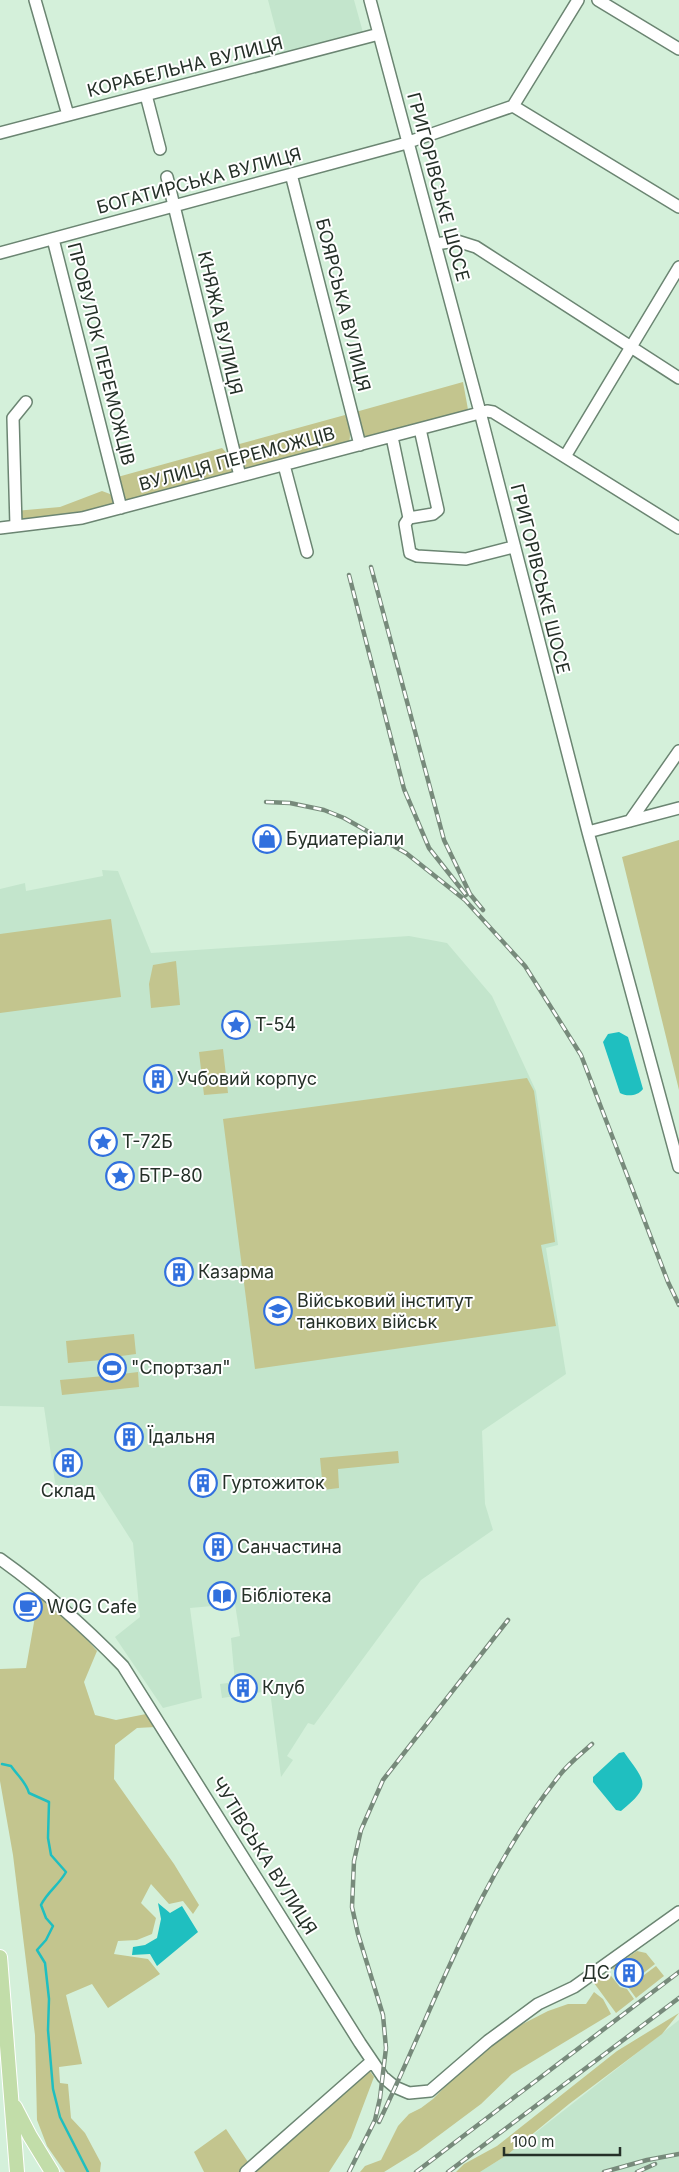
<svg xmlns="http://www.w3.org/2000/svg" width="679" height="2172" font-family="Inter,sans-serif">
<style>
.built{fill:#c3e5cc}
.green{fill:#c3c58e}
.water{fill:#1fbfc0}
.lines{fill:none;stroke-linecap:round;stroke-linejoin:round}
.stream{stroke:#1fbfc0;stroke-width:2.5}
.minor-casing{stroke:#6b8572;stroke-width:14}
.major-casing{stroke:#fff;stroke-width:16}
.minor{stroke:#fff;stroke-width:11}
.major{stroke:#c2dda9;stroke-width:14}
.rail-casing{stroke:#778a7b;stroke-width:4.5}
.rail{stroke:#fff;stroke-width:2.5;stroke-dasharray:8;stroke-linecap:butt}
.labels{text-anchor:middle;stroke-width:4;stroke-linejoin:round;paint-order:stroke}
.street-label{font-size:18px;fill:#253028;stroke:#fff}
.poi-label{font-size:18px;fill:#253028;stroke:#fff;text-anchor:start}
</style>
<rect width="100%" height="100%" fill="#d4f0da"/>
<path class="built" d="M268 0H354L364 36 283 57Z
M102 870 118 871 151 953 409 936 447 943 492 996 536 1091 558 1245 546 1248 566 1374 482 1431 485 1504 493 1530 421 1580 314 1725 308 1723 287 1756 293 1760 281 1777 270 1691 222 1698 220 1684 235 1682 231 1638 240 1636 235 1604 190 1608 202 1698 163 1708 115 1637 140 1617 133 1543 96 1485 56 1489 44 1407 0 1406V889L25 883 26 891 103 876Z
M679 2020V2172H480L507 2155Z"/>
<path class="green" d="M463 382 469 415 360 445 352 413Z
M345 415C351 426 351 436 348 448L240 476 232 446Z
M222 448C231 457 234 465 232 478L130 505 119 500 114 478Z
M102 491 110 494 114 499 110 511 16 526 15 511 60 507Z
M679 840V1090L622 857Z
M111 919 121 997 0 1013V934Z
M176 961 180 1005 151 1008 149 984 153 965Z
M223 1049 228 1093 204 1095 199 1052Z
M527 1078 534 1091 555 1242 541 1245 556 1326 255 1369 223 1119Z
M134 1334 136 1354 121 1356 122 1374 138 1372 139 1387 62 1395 60 1380 104 1376 102 1360 68 1363 66 1341Z
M398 1451 399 1463 338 1469 339 1488 323 1490 320 1458Z
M39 1594 75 1626 97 1651 84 1682 95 1715 116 1720 146 1714 155 1727 137 1728 115 1745 114 1779 174 1864 199 1905 193 1914 183 1901 169 1904 151 1884 141 1903 156 1918 152 1934 137 1940 118 1941 114 1954 148 1959 160 1974 108 2008 92 1984 66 1995 82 2064 59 2067 60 2083 68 2084 71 2118 85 2133 101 2163 100 2172H65L47 2146 37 2120 35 2035 13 1855 0 1781V1669L26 1668Z
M637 1951 646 1953 655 1964 641 1975 630 1962 617 1973 612 1968Z
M656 1966 664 1976 636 1998 628 1987Z
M608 1972 620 1987 627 1989 634 1999 616 2013 594 1983Z
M594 1992 603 1999 611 2014 512 2074 481 2104 418 2151 384 2172H360L365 2166 381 2160 398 2126 409 2114 421 2108 433 2099 485 2046 497 2037 548 2011 568 2004H586Z
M679 2013 662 2034 569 2104 507 2155 480 2172H456L464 2164 497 2146 617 2051Z
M365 2064 374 2077 351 2138 329 2172H204L194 2152 226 2129 252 2168Z"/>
<path class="water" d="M619 1032 628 1037 643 1089C638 1096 627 1097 620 1093L603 1042 608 1034Z
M624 1752C645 1782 653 1785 621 1811L616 1810 593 1782V1777L619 1753Z
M158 1903 170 1913 182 1906 198 1932 157 1966 150 1954 132 1955 133 1947 145 1945 157 1938 161 1919Z"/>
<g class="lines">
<path class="stream" d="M2 1764 11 1766C18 1776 26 1782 29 1793L49 1802 48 1838 51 1855 66 1872C58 1886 48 1891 41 1905L46 1918 53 1926 46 1940 37 1950 45 1963 49 1999 48 2030 53 2089 60 2117 88 2172"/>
<defs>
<path id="minor" d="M35 0 68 115
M370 0 480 412 588 832 679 1167
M598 0 679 49
M146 95 160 149
M513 106 679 207
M0 133 379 34
M291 174 360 445
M167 177 240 476
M53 239 121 508
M435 244 457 241 476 247 679 378
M0 253 403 144 513 106 578 0
M392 437 409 518 405 524 410 553 417 556 466 559 513 547
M566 455 679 267
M284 465 307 552
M409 518 433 514 438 510 420 429
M16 526 13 418 26 402
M0 528 82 518 487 411 493 412 679 528
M630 821 679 751
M588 832 679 808
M0 1559C45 1591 85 1627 123 1666L360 2043 383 2077 395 2087 409 2093 430 2091 488 2041 538 2004 574 1987 679 1912
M246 2172 372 2061"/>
<path id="major" d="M0 1957 17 2172
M15 2107 30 2136 52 2172"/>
</defs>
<use href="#minor" class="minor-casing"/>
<use href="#major" class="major-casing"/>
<use href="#minor" class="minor"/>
<use href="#major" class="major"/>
<defs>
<path id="rail" d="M371 567 444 840 470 894 483 910
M349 575 404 789 429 848 466 895
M266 802 290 803 324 810 344 818 406 853 465 900 525 966 581 1055 668 1282 679 1305
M379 2122C435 2005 478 1878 559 1776 568 1764 581 1754 592 1744
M349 2172 375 2120 380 2098 386 2048 383 2015 358 1934 352 1907 354 1861 361 1830 383 1780 508 1620
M416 2172 679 1972
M448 2172 679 1998
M604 2172 647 2160 679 2154
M637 2172 655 2164"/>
</defs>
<use href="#rail" class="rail-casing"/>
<use href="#rail" class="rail"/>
</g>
<defs>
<symbol id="shop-ring" viewBox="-11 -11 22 22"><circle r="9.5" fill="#fff" stroke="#3170de" stroke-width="1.5"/><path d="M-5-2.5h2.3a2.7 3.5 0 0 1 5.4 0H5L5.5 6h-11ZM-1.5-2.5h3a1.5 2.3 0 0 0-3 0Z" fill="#3170de"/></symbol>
<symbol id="sight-ring" viewBox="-11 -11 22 22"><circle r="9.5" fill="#fff" stroke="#3170de" stroke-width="1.5"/><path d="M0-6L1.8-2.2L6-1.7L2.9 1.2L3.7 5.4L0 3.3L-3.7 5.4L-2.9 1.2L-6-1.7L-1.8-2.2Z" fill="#3170de"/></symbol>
<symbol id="building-ring" viewBox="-11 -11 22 22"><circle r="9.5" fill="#fff" stroke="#3170de" stroke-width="1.5"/><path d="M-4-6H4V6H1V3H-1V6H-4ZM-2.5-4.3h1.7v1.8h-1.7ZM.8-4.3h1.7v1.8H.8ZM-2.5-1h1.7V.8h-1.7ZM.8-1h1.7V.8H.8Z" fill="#3170de"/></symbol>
<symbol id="university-ring" viewBox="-11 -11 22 22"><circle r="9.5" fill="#fff" stroke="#3170de" stroke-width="1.5"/><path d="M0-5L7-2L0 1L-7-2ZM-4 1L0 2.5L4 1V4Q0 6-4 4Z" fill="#3170de"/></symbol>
<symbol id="stadium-ring" viewBox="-11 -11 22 22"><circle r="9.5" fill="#fff" stroke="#3170de" stroke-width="1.5"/><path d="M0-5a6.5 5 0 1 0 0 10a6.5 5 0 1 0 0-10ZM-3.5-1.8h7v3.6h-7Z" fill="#3170de"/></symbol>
<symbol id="library-ring" viewBox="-11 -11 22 22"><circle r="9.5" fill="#fff" stroke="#3170de" stroke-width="1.5"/><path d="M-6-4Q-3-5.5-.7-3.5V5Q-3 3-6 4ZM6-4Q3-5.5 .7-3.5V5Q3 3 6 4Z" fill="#3170de"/></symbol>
<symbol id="cafe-ring" viewBox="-11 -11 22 22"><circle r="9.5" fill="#fff" stroke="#3170de" stroke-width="1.5"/><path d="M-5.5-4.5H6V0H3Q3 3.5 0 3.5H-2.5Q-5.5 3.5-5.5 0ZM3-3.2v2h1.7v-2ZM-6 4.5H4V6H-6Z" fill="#3170de"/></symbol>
</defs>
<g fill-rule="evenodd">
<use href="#shop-ring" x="251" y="823" width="32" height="32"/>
<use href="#sight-ring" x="220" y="1009" width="32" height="32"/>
<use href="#building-ring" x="142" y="1063" width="32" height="32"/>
<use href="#sight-ring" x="87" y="1126" width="32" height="32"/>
<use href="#sight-ring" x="104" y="1160" width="32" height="32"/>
<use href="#building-ring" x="163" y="1256" width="32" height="32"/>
<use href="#university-ring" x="262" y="1295" width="32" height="32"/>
<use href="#stadium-ring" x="96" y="1352" width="32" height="32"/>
<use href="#building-ring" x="113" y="1421" width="32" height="32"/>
<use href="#building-ring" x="52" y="1447" width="32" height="32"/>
<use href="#building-ring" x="187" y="1467" width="32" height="32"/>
<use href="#building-ring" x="202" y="1531" width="32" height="32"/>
<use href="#library-ring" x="206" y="1580" width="32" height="32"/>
<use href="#cafe-ring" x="12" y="1591" width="32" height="32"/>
<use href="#building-ring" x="227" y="1672" width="32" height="32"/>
<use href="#building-ring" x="613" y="1957" width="32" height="32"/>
</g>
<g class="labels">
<g class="street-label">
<text transform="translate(185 67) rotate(-14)" y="6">КОРАБЕЛЬНА ВУЛИЦЯ</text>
<text transform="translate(199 181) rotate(-15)" y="6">БОГАТИРСЬКА ВУЛИЦЯ</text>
<text transform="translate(438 187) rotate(75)" y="6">ГРИГОРІВСЬКЕ ШОСЕ</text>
<text transform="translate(343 305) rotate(76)" y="6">БОЯРСЬКА ВУЛИЦЯ</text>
<text transform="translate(220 323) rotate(77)" y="6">КНЯЖА ВУЛИЦЯ</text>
<text transform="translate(101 354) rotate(76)" y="6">ПРОВУЛОК ПЕРЕМОЖЦІВ</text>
<text transform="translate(237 459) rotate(-15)" y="6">ВУЛИЦЯ ПЕРЕМОЖЦІВ</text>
<text transform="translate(540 579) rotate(76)" y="6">ГРИГОРІВСЬКЕ ШОСЕ</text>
<text transform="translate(264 1856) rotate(58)" y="6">ЧУТІВСЬКА ВУЛИЦЯ</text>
</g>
<g class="poi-label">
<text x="286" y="845">Будиатеріали</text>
<text x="255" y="1031">Т-54</text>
<text x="177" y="1085">Учбовий корпус</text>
<text x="122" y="1148">Т-72Б</text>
<text x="139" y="1182">БТР-80</text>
<text x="198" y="1278">Казарма</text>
<text x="297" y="1307">Військовий інститут<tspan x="297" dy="21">танкових військ</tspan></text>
<text x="131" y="1374">"Спортзал"</text>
<text x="148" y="1443">Їдальня</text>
<text x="222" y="1489">Гуртожиток</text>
<text x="68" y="1497" text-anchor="middle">Склад</text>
<text x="237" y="1553">Санчастина</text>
<text x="241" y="1602">Бібліотека</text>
<text x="47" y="1613">WOG Cafe</text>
<text x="262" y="1694">Клуб</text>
<text x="610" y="1979" text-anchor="end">ДС</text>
</g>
</g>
<path d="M504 2147v8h116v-8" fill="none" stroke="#253028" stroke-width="2.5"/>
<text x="512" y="2147" font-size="15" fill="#253028" stroke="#ffffff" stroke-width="4" paint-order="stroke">100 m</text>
</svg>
